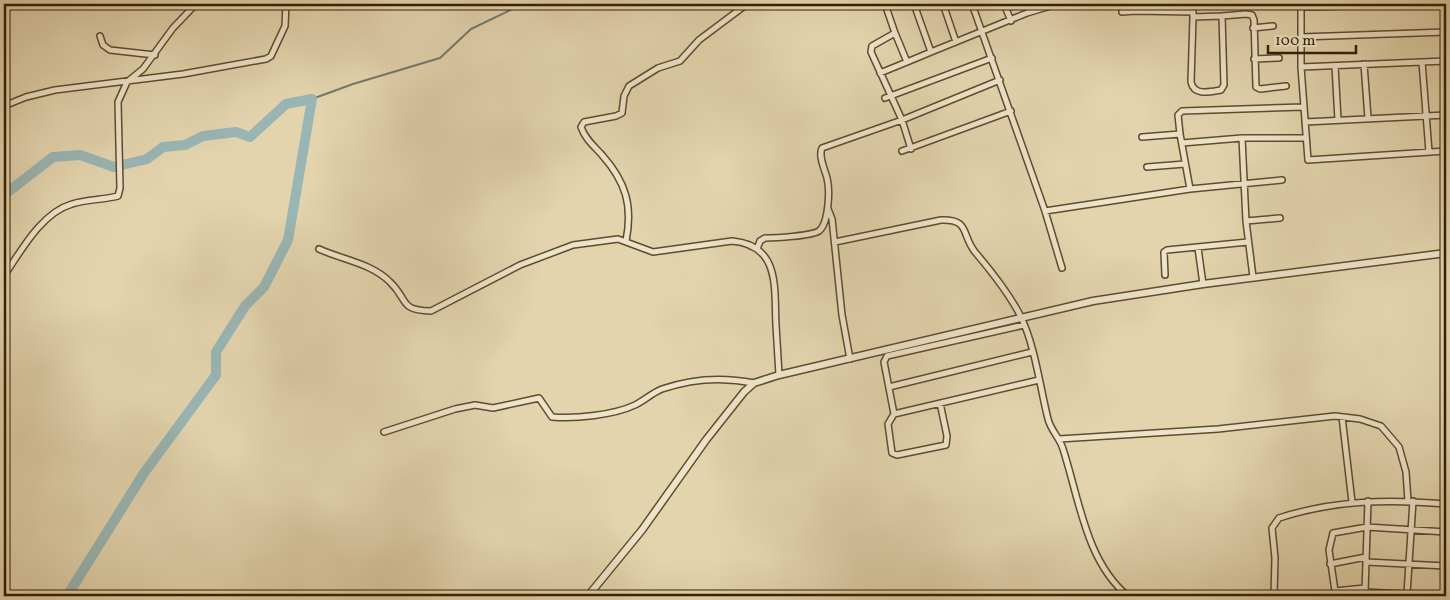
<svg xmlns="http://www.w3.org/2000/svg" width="1450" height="600" font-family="Vollkorn,serif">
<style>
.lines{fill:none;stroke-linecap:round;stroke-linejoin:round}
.stream{stroke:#717a6d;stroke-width:2}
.river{stroke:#99b6b5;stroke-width:10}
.minor-casing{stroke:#604c2c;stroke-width:8}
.tertiary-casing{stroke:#604c2c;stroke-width:9}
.minor{stroke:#ede3ca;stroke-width:5}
.tertiary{stroke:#ede3ca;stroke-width:6}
</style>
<rect width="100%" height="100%" fill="#e3d4ae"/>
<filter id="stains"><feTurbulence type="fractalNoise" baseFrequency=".004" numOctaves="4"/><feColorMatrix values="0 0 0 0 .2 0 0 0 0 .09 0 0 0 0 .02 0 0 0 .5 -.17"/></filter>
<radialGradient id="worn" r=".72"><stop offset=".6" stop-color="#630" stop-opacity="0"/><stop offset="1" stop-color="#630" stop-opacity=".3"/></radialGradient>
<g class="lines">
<path class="stream" d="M312 99 353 84 440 58 471 29 523 4"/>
<path class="river" d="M4 195 53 157 80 155 114 167 147 159 163 147 185 145 203 136 236 132 250 137 286 104 312 99 288 240 264 287 245 306 216 352V375L144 473 67 596"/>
<defs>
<path id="minor" d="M885 4 895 33
M914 4 931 52 1027 13 1057 4
M943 4 956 42
M972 4 1045 211 1062 268
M1004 4 1011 21
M1136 4V11L1193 12V4
M1301 4V67L1308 160 1446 151
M838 5 840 4
M1301 7 1438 4
M1122 12 1136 11
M1222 16 1246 14 1252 15 1254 20 1256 87 1260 89 1286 86
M1193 17 1222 16 1224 85 1221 90C1209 92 1194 96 1191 82L1193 17V12
M1253 28 1273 26
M100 36 103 45 110 50 155 55
M1301 37 1446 32
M1254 59 1279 58
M1422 62 1429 152
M1364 64 1368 118
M1335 66 1338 120
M1301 67 1446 61
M880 73 907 62
M885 98 992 58
M4 106 26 97 55 90 183 74 266 59 271 56 285 26 286 4
M1305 122 1446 115
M1142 137 1180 134
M1242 138 1246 221 1253 277
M1182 143 1242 138H1305
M911 149 902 120 871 52 872 46 895 33 907 62 931 52
M902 151 1011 111
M1147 167 1185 164
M1190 189 1180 134 1178 115 1182 111 1303 107
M828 209 832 219 842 315 850 359
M1045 211 1190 189 1282 180
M1246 221 1280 218
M626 241C633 206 626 182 602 155 594 146 585 139 581 127L584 122 616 116 622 113 624 96 629 86 658 68 680 61 699 40 747 4
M835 242 941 220C970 219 961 234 975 252 992 272 1009 293 1021 317 1035 346 1040 387 1048 419 1051 431 1060 438 1063 449 1079 498 1086 562 1128 596
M1198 248 1203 284
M319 249C343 260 371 263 390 282 409 300 398 310 431 311L520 265 573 245 618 239 653 252 732 241C781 245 774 289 776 325 777 341 778 358 779 375
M757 249 760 241 765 238C775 238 811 236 819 231 829 223 830 189 827 178 825 170 818 156 822 148L902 120 1000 80
M1165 275 1164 252 1167 250 1248 242
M4 276C21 251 41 213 72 204 87 199 103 200 118 196L120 188 118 102 127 82 143 69 173 28 196 4
M889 387 1032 352
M940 403 947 436 946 445 897 455 892 453 888 424 894 414 1039 380
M894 414 884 362 887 356 1024 325
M1342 417 1352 502
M384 432 455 409 475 405 493 408 539 398 552 417C575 419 614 415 635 405 645 400 652 393 662 389 691 379 724 377 754 383
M1059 439 1218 429 1335 416 1360 419 1381 426 1399 447 1406 472 1408 501
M1368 501 1365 592 1443 596
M1366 562 1446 566
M1330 564 1366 557
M1365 588 1335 591 1329 550 1333 533 1367 527 1446 532
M1407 594 1413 501
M1274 596 1275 558 1272 528 1279 518C1334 500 1389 499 1446 504"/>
<path id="tertiary" d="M588 596 642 530 706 440 744 392 754 383 779 375 1093 301 1203 284 1446 253"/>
</defs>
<use href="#minor" class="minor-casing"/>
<use href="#tertiary" class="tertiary-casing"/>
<use href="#minor" class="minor"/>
<use href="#tertiary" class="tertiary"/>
</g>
<rect width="1450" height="600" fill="none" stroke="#e3d4ae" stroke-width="20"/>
<rect x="5" y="5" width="1440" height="590" fill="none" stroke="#351f00" stroke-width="2.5"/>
<rect x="10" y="10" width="1430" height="580" fill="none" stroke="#351f00"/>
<path d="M1268 45v8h88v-8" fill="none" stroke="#351f00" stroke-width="2.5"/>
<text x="1275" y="45" font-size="15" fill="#351f00" stroke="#ede3ca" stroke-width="4" paint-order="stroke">100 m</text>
<rect width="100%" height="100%" filter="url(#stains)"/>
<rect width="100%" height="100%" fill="url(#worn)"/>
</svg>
